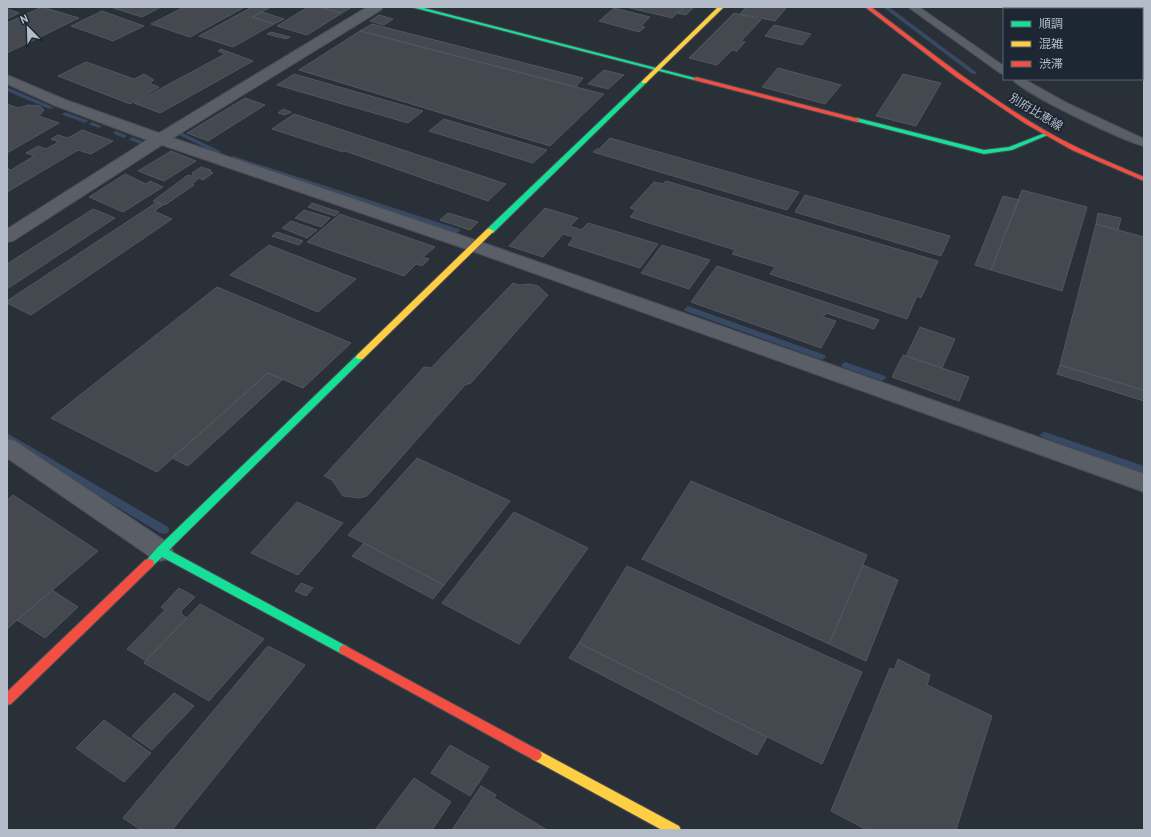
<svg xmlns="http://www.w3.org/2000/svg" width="1151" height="837" font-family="Barlow,'Noto Sans JP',sans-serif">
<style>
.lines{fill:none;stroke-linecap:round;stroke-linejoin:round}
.stream{fill:#384963;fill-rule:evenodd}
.building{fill:#444950;stroke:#52575f}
.lane-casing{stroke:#484c53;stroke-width:2}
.street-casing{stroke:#484c53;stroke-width:2}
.fast-casing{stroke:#484c53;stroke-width:2}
.slow-casing{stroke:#484c53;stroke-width:2}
.jam-casing{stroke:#484c53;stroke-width:2}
.lane{fill:#5a5e66;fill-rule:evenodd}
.street{fill:#5a5e66;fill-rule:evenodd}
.fast{fill:#16e098;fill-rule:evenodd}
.slow{fill:#ffcf43;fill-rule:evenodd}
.jam{fill:#f24e42;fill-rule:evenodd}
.labels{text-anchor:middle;stroke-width:4;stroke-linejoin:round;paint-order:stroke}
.far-street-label{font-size:12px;fill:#b4bcc9;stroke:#1d2633}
</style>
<rect width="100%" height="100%" fill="#2a3038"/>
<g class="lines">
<path class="stream" d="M883 7H889L976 72V74H972Z
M7 87 53 107 54 108 49 109 7 91Z
M65 112 87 120 88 121 85 123 63 115 62 114Z
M92 122 102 126 99 128 90 125V123Z
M116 131 126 135 127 136 124 138 114 134V132Z
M181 132 220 151 221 152 218 154 216 153 179 135V133Z
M132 137 142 141 143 142 140 144 130 140 129 139Z
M233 156 459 229 460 231 456 233H453L231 159 230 158Z
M688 306 825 355 826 357 822 360 819 359 685 311 684 309Z
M845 362 885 376 886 378 882 381 842 367 841 365Z
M1045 432 1144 466V474L1042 437 1040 435 1042 433Z
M7 433 168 527 169 530 168 533 164 534 160 533 7 440Z"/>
</g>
<path class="building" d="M42 7 79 18 7 53V23Z
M110 7H161L142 17Z
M184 7H245L190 37 151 24Z
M252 7H271L252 17 274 24 233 47 199 36Z
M308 7H319L342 13 307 35 277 26Z
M319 7H352L342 13Z
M626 7H684L672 18Z
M684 7H694L686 15 677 13Z
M746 7H787L775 21 740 14Z
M614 8 650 17 641 26 645 27 639 32 599 21Z
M7 9 19 13 7 19Z
M102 11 144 26 113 41 71 26Z
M262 12 284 19 274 24 252 17Z
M734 13 761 20 741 41 745 42 737 51 732 50 717 65 689 58Z
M379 15 393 19 384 25 370 21Z
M372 24 583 78 576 87 360 31Z
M774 25 811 34 802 45 765 36Z
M360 31 576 87 604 94 550 146 299 70Z
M271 32 290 37 286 39 267 34Z
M221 49 253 61 160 113 134 103 225 54 218 51Z
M86 62 134 79 144 74 154 80 149 83 159 87 130 104 58 76Z
M778 68 841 85 825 104 762 87Z
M604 70 624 75 608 89 588 84Z
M294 74 423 111 408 123 277 85Z
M903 74 941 83 916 126 876 116Z
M245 98 265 105 208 141 187 133Z
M7 104 18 108 28 105 40 106 44 110 39 116 59 123 7 153Z
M283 109 291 112 285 115 278 113Z
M294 114 506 184 488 201 345 151 343 152 272 129Z
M444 119 547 150 533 163 429 131Z
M82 130 113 141 91 154 78 150 7 192V168L11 170 34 156 26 153 38 146 46 149 59 142 51 139 58 135 68 138Z
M610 138 799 192 787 210 593 152 597 149H599Z
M171 151 196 161 164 181 138 171Z
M201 167 211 170 209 171 213 173 203 180 199 178 192 184 194 185 165 205 153 201 188 175 191 176 195 174 192 173Z
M125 174 146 184 150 181 163 187 123 212 89 197Z
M666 181 938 261 921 298 917 296 907 319 770 274 775 267 732 254 735 250 630 217 636 210 630 208 654 182 663 184Z
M1022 190 1087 207 1062 291 991 270Z
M805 195 950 236 941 256 795 212Z
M1003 196 1019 200 991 270 975 265Z
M157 202 163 205 154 211 172 219 31 315 7 303V301Z
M312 203 339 212 335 216 308 207Z
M545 208 578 218 570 226 581 230 588 223 658 244 640 268 568 245 574 237 563 234 543 257 509 246Z
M93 209 115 218 7 289V264Z
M304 210 330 218 321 227 295 218Z
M448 213 478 222 470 230 440 220Z
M1098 213 1121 218 1118 230 1096 224Z
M340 214 435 247 423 257 429 259 422 266 416 264 404 276 307 242Z
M291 221 317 230 307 238 282 228Z
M1096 224 1144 237V390L1060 365Z
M277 232 303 241 299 245 272 236Z
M269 245 356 279 318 312 230 275Z
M662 245 710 260 689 289 641 273Z
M717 266 879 320 874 329 826 313 823 317 836 321 821 348 691 302Z
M513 283 519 285 529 284 538 286 548 295 471 383 465 385 367 496 359 498 343 496 332 480 324 476 424 367 431 368Z
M217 287 351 343 303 388 268 373 157 472 51 418Z
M920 327 955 339 942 368 906 356Z
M903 355 969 377 959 401 892 377Z
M1060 365 1144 390V401L1057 374Z
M268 373 283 379 188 466 172 458Z
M417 458 510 501 444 585 348 535Z
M691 481 867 555 829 644 642 559Z
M13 495 98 551 7 629V500Z
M297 502 343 523 298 575 251 553Z
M514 512 588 548 519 644 442 603Z
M364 543 444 585 433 599 352 556Z
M863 565 898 580 866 661 829 644Z
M627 566 862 672 822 764 579 643Z
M301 583 313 588 306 596 295 591Z
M179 588 195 597 181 611 182 615 187 618 146 661 127 649 165 610 161 607Z
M52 590 78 607 45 638 17 620Z
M200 604 264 639 209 701 144 663Z
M579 643 767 737 757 755 569 658Z
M268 646 305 665 172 830H141L123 818Z
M898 659 930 675 927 685 992 716 956 830H867L831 811 890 668 894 670Z
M174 693 194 706 152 750 132 736Z
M104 720 151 753 124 782 76 748Z
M450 745 489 767 470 796 431 773Z
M414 778 451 802 432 830H375Z
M481 786 496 795 494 798 547 830H452Z"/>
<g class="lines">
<defs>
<path id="lane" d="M908 7H919L1004 66V74L1000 73Z
M1030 7H1046L1048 9H1032Z
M1061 7H1076L1078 9H1063Z
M1142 32 1144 33V39L1142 38Z
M1012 79H1024L1067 103 1144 139V146C1123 141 1024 94 1012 79Z"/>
<path id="street" d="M367 7H383L381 10 173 138 481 242 1144 474V492L469 250 162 145 13 241 7 242V229L147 140 56 106 7 84V75L66 100 159 133Z
M7 439 15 441 170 544 173 551 170 558 161 561 152 558 7 458Z"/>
<path id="fast" d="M411 7H420L699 79 694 80Z
M642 81 647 82 493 233H487V229Z
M857 118 984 150 1009 147 1045 133 1050 134 1012 150 984 154 855 121 854 120Z
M360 354 364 357 363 359 169 550 348 647 349 650 348 653 344 655 340 653 162 557C157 561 153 569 145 566L144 563 157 548 357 355Z"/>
<path id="slow" d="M718 7H724L646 83H642V81Z
M487 229H490L494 231 363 359H357L356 357 357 355Z
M536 749 679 826 681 830H662L532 759 530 755 532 751Z"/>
<path id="jam" d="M865 7H871C931 52 990 100 1055 136 1084 152 1114 164 1144 177V181L1072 150 1026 124 956 77Z
M696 77 859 119 860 120 857 122 694 80 693 79Z
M149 559 153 560 154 563 153 566 11 704 7 705V692L145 560Z
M344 645 540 751 542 755 540 759 536 761 532 759 340 653 339 650 340 647Z"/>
</defs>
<use href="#lane" class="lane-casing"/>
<use href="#street" class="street-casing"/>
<use href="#fast" class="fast-casing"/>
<use href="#slow" class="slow-casing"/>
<use href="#jam" class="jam-casing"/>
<use href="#lane" class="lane"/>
<use href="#street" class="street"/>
<use href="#fast" class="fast"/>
<use href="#slow" class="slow"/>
<use href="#jam" class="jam"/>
</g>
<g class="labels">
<g class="far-street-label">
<text transform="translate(1036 112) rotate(31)" y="4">別府比恵線</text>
</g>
</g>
<rect width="1151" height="837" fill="none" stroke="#b4bcc9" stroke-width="16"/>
<rect x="1003" y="8" width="140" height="72" fill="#1d2633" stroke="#59626f"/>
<rect x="1011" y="21" width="20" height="6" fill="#16e098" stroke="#59626f"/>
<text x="1039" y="28" font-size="12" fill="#b4bcc9">順調</text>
<rect x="1011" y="41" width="20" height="6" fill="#ffcf43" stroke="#59626f"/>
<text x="1039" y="48" font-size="12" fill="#b4bcc9">混雑</text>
<rect x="1011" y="61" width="20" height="6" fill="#f24e42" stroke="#59626f"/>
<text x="1039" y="68" font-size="12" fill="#b4bcc9">渋滞</text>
<g transform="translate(28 28) rotate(337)" stroke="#1d2633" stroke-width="3" paint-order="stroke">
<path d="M0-3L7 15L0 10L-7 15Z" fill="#b4bcc9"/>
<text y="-6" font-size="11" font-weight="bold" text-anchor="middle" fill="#b4bcc9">N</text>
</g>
</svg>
